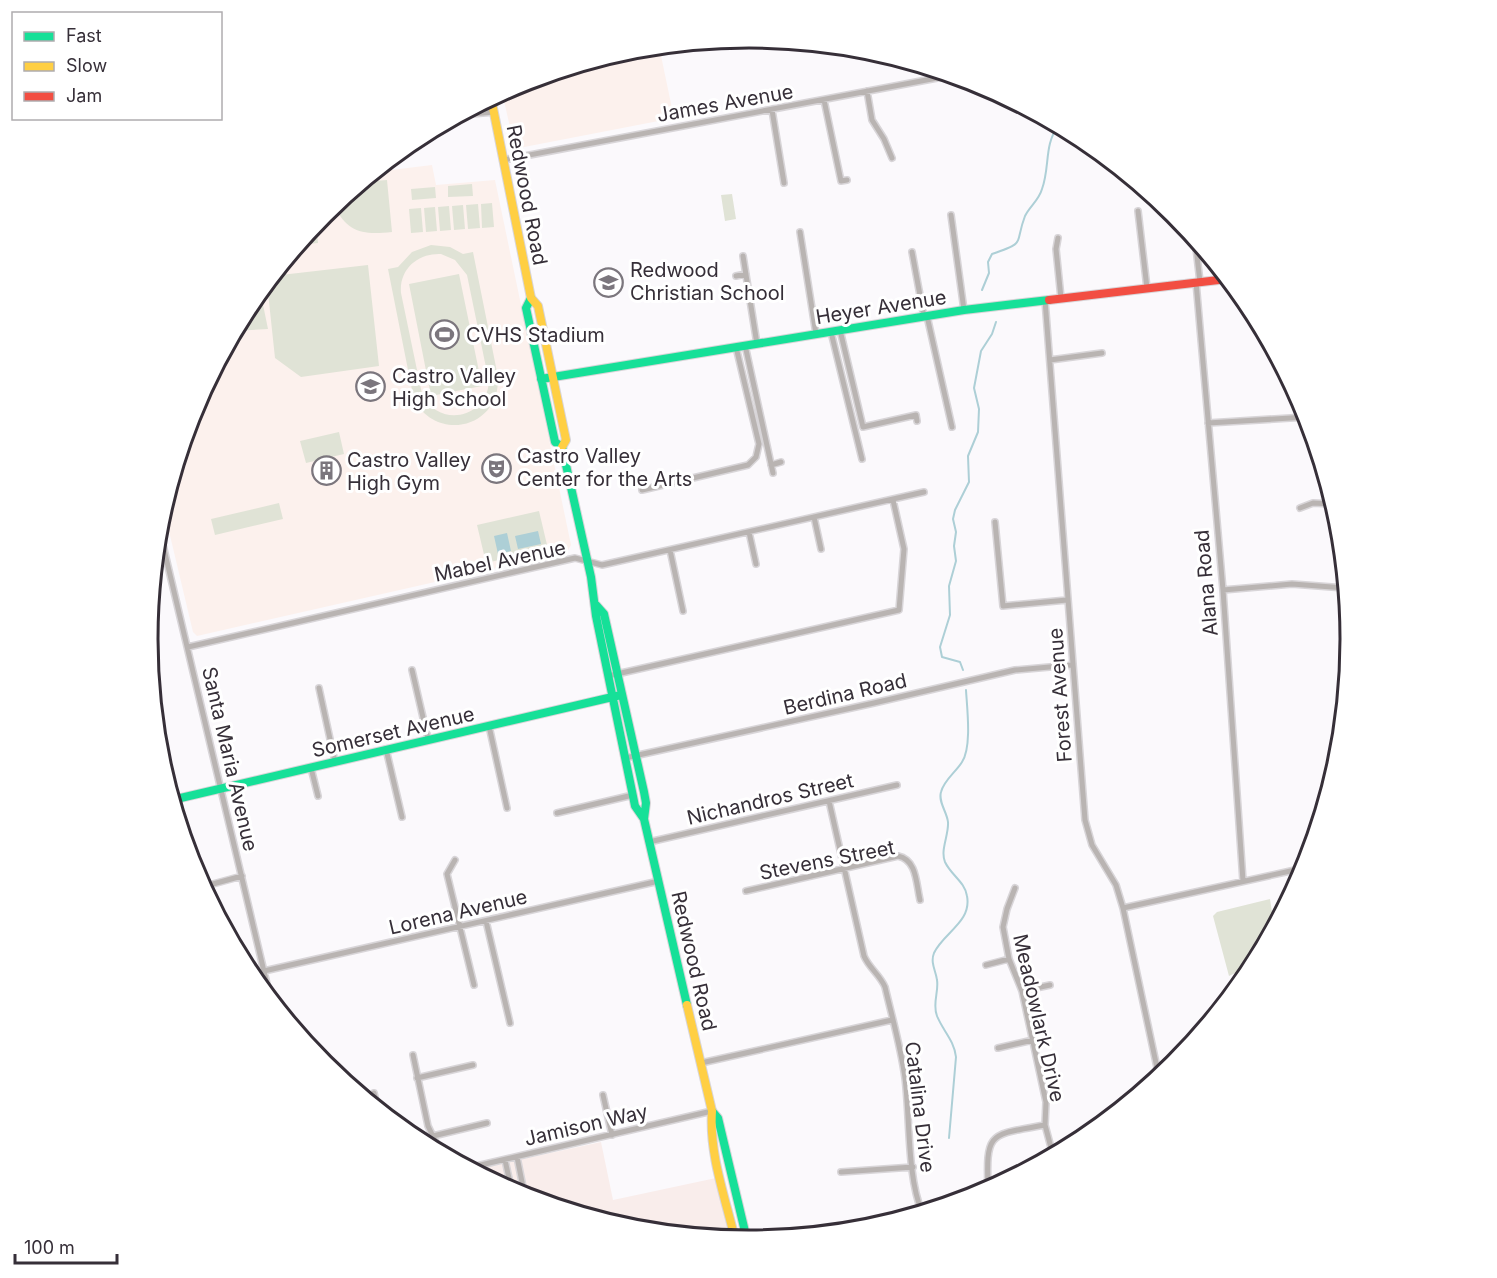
<svg xmlns="http://www.w3.org/2000/svg" width="1497" height="1278" font-family="Inter,sans-serif">
<style>
.commercial{fill:#f9edeb}
.education{fill:#fcf1ed}
.green{fill:#e0e3d6;fill-rule:evenodd}
.water{fill:#adcfd6}
.lines{fill:none;stroke-linecap:round;stroke-linejoin:round}
.stream{stroke:#adcfd6;stroke-width:2}
.street-casing{stroke:#d8d5d8;stroke-width:8}
.fast-casing{stroke:#d8d5d8;stroke-width:10}
.slow-casing{stroke:#d8d5d8;stroke-width:10}
.jam-casing{stroke:#d8d5d8;stroke-width:10}
.street{stroke:#b9b4b2;stroke-width:5}
.fast{stroke:#16e098;stroke-width:8}
.slow{stroke:#ffcf43;stroke-width:8}
.jam{stroke:#f24e42;stroke-width:8}
.labels{text-anchor:middle;stroke-width:6;stroke-linejoin:round;paint-order:stroke}
.street-label{font-size:20px;fill:#362f38;stroke:#fff}
.poi-label{font-size:20px;fill:#362f38;stroke:#fff;text-anchor:start}
.rim{fill:none;stroke:#362f38;stroke-width:3}
</style>
<rect width="100%" height="100%" fill="#fbf9fc"/>
<path class="commercial" d="M601 1142 613 1200 716 1178 730 1239 631 1229 518 1195 473 1170Z"/>
<path class="education" d="M659 46 674 118 519 148 514 145 502 92 519 83 631 49Z
M432 165 436 185 495 180 571 545 567 552 197 636 193 632 163 506 193 409 249 305 323 213 377 170 383 171Z"/>
<path class="green" d="M387 180 392 232C363 235 347 233 334 205L362 182Z
M472 184 473 196 448 197V186Z
M435 187 436 198 412 200 411 189Z
M732 194 736 219 725 221 721 195Z
M492 203 494 227 482 228 481 204Z
M478 204 480 228 468 229 466 205Z
M463 205 465 229 454 230 452 206Z
M449 206 451 230 440 231 438 207Z
M435 207 437 231 426 232 424 208Z
M421 208 423 232 411 233 409 209Z
M316 222 318 243 298 245Z
M431 245 450 247 463 254 473 252 497 372C506 424 440 446 414 400L388 269 398 267 412 252ZM441 254 455 260 467 275 489 382C486 419 438 428 422 394L401 293C399 269 418 253 441 254Z
M368 265 379 366 301 377 275 358 267 283 272 276Z
M459 274 482 386 431 396 409 284Z
M260 290 268 329 234 331 249 305Z
M339 432 344 454 306 463 300 441Z
M279 503 283 519 215 535 211 519Z
M539 511 548 549 486 563 477 525Z
M1270 899 1274 925 1254 964 1229 976 1213 916 1217 912Z"/>
<path class="water" d="M538 531 541 544 518 549 515 536Z
M507 533 511 551 498 554 494 536Z"/>
<g class="lines">
<path class="stream" d="M982 290 989 273 988 262 992 254C1027 242 1014 245 1025 216 1030 206 1039 200 1042 189 1050 167 1044 145 1058 126
M963 670 960 662 942 657 940 647 950 615 949 586 956 561 954 546 956 532 953 519 955 510 969 482 968 456 978 432 979 409 974 388 981 351 992 334 996 322
M949 1138 956 1057C954 1040 943 1031 937 1016 932 1004 939 992 937 980 936 971 930 963 934 953 943 933 972 922 967 896 965 882 951 875 945 862 940 850 949 835 948 822 947 812 938 802 941 792 944 780 956 772 962 762 972 747 967 708 966 690"/>
<defs>
<path id="street" d="M867 91 872 120 884 139 892 158
M824 100 841 181 847 180
M772 110 784 183
M460 115 494 112
M503 160 953 75
M1138 211 1147 288
M951 215 964 310
M800 232 816 334
M1058 238 1056 249 1061 298
M1195 239 1200 282
M912 252 924 317
M743 256 757 344
M736 276 746 274
M1196 282 1223 590 1243 881
M1045 300 1085 820 1092 845 1116 885 1123 908 1159 1077
M927 316 952 427
M840 330 863 427 916 415 917 421
M831 332 862 459
M745 345 773 473
M1050 360 1102 353
M1208 423 1307 417
M771 465 781 462
M642 490 748 465 756 457 759 444 736 347
M1300 508 1313 503 1333 504
M814 517 821 549
M995 522 1003 606 1067 600
M158 524 271 1001
M749 532 756 564
M670 550 683 611
M1223 590 1292 584 1345 588
M1349 627 1350 641
M188 647 575 558 602 565 924 492
M412 670 428 739
M608 676 899 610 904 549 893 500
M319 688 335 762
M489 726 507 808
M386 749 402 817
M625 758 874 703 1015 670 1072 665
M311 768 318 796
M829 801 864 956C869 968 880 975 885 987 892 1017 901 1048 905 1078 910 1117 907 1177 922 1212
M557 813 633 795
M649 842 897 785
M455 860 447 874 474 985
M202 887 242 876
M1015 888 1007 909 1003 927 1009 959 1022 991 1046 1102 1045 1125 1053 1155
M746 891 898 856C917 860 916 883 920 900
M1123 908 1304 868
M486 921 510 1023
M986 965 1009 959
M264 971 659 881
M1022 991 1050 985
M998 1048 1033 1040
M413 1055 428 1126 441 1153
M701 1063 892 1020
M417 1078 473 1065
M374 1093 378 1109
M603 1095 612 1135
M1106 1120V1117L1110 1116
M433 1136 487 1123
M517 1157 525 1197
M505 1160 512 1192
M468 1168 712 1111
M841 1172 913 1167
M988 1189C986 1131 989 1135 1045 1125"/>
<path id="fast" d="M531 298 526 308 555 442 562 447
M541 379 964 310 1049 300
M562 447 591 577 596 616 635 806 644 819 687 1005
M596 605 604 614 644 792 646 803 644 819
M172 800 621 695
M712 1111 718 1118 747 1240"/>
<path id="slow" d="M491 98 531 298 538 306 566 440 562 447
M687 1005 712 1111C709 1154 725 1197 735 1239"/>
<path id="jam" d="M1049 300 1227 279"/>
</defs>
<use href="#street" class="street-casing"/>
<use href="#fast" class="fast-casing"/>
<use href="#slow" class="slow-casing"/>
<use href="#jam" class="jam-casing"/>
<use href="#street" class="street"/>
<use href="#fast" class="fast"/>
<use href="#slow" class="slow"/>
<use href="#jam" class="jam"/>
</g>
<defs>
<symbol id="school-ring" viewBox="-11 -11 22 22"><circle r="9.5" fill="#fff" stroke="#7b767d" stroke-width="1.5"/><path d="M0-5L7-2L0 1L-7-2ZM-4 1L0 2.5L4 1V4Q0 6-4 4Z" fill="#7b767d"/></symbol>
<symbol id="stadium-ring" viewBox="-11 -11 22 22"><circle r="9.5" fill="#fff" stroke="#7b767d" stroke-width="1.5"/><path d="M0-5a6.5 5 0 1 0 0 10a6.5 5 0 1 0 0-10ZM-3.5-1.8h7v3.6h-7Z" fill="#7b767d"/></symbol>
<symbol id="theatre-ring" viewBox="-11 -11 22 22"><circle r="9.5" fill="#fff" stroke="#7b767d" stroke-width="1.5"/><path d="M-5-5.5Q0-4 5-5.5V0Q5 5 0 6Q-5 5-5 0ZM-3.3-2.5H-1v1.5H-3.3ZM1-2.5H3.3v1.5H1ZM-2.8 1Q0 5.5 2.8 1Z" fill="#7b767d"/></symbol>
<symbol id="building-ring" viewBox="-11 -11 22 22"><circle r="9.5" fill="#fff" stroke="#7b767d" stroke-width="1.5"/><path d="M-4-6H4V6H1V3H-1V6H-4ZM-2.5-4.3h1.7v1.8h-1.7ZM.8-4.3h1.7v1.8H.8ZM-2.5-1h1.7V.8h-1.7ZM.8-1h1.7V.8H.8Z" fill="#7b767d"/></symbol>
</defs>
<g fill-rule="evenodd">
<use href="#school-ring" x="592" y="266" width="33" height="33"/>
<use href="#stadium-ring" x="428" y="318" width="33" height="33"/>
<use href="#school-ring" x="354" y="370" width="33" height="33"/>
<use href="#theatre-ring" x="480" y="452" width="33" height="33"/>
<use href="#building-ring" x="310" y="454" width="33" height="33"/>
</g>
<g class="labels">
<g class="street-label">
<text transform="translate(725 103) rotate(-10)" y="7">James Avenue</text>
<text transform="translate(527 195) rotate(79)" y="7">Redwood Road</text>
<text transform="translate(881 307) rotate(-9)" y="7">Heyer Avenue</text>
<text transform="translate(500 561) rotate(-12)" y="7">Mabel Avenue</text>
<text transform="translate(1206 583) rotate(-95)" y="7">Alana Road</text>
<text transform="translate(845 694) rotate(-13)" y="7">Berdina Road</text>
<text transform="translate(1060 695) rotate(-94)" y="7">Forest Avenue</text>
<text transform="translate(393 732) rotate(-13)" y="7">Somerset Avenue</text>
<text transform="translate(230 759) rotate(77)" y="7">Santa Maria Avenue</text>
<text transform="translate(770 799) rotate(-13)" y="7">Nichandros Street</text>
<text transform="translate(827 860) rotate(-11)" y="7">Stevens Street</text>
<text transform="translate(458 912) rotate(-13)" y="7">Lorena Avenue</text>
<text transform="translate(694 961) rotate(77)" y="7">Redwood Road</text>
<text transform="translate(1039 1018) rotate(77)" y="7">Meadowlark Drive</text>
<text transform="translate(920 1107) rotate(83)" y="7">Catalina Drive</text>
<text transform="translate(586 1125) rotate(-13)" y="7">Jamison Way</text>
</g>
<g class="poi-label">
<text x="630" y="277">Redwood<tspan x="630" dy="23">Christian School</tspan></text>
<text x="466" y="342">CVHS Stadium</text>
<text x="392" y="383">Castro Valley<tspan x="392" dy="23">High School</tspan></text>
<text x="517" y="463">Castro Valley<tspan x="517" dy="23">Center for the Arts</tspan></text>
<text x="347" y="467">Castro Valley<tspan x="347" dy="23">High Gym</tspan></text>
</g>
</g>
<path d="M0 0H1497V1278H0ZM158 639a591 591 0 1 1 1182 0a591 591 0 1 1-1182 0Z" fill="#fff" fill-rule="evenodd"/>
<path class="rim" d="M158 639a591 591 0 1 1 1182 0a591 591 0 1 1-1182 0Z"/>
<rect x="12" y="12" width="210" height="108" fill="#ffffff" stroke="#afacaf" stroke-width="1.5"/>
<rect x="24" y="32" width="30" height="9" fill="#16e098" stroke="#afacaf" stroke-width="1.5"/>
<text x="66" y="42" font-size="18" fill="#362f38">Fast</text>
<rect x="24" y="62" width="30" height="9" fill="#ffcf43" stroke="#afacaf" stroke-width="1.5"/>
<text x="66" y="72" font-size="18" fill="#362f38">Slow</text>
<rect x="24" y="92" width="30" height="9" fill="#f24e42" stroke="#afacaf" stroke-width="1.5"/>
<text x="66" y="102" font-size="18" fill="#362f38">Jam</text>
<path d="M15 1254v9h102v-9" fill="none" stroke="#362f38" stroke-width="3"/>
<text x="24" y="1254" font-size="18" fill="#362f38" stroke="#ffffff" stroke-width="4.5" paint-order="stroke">100 m</text>
</svg>
